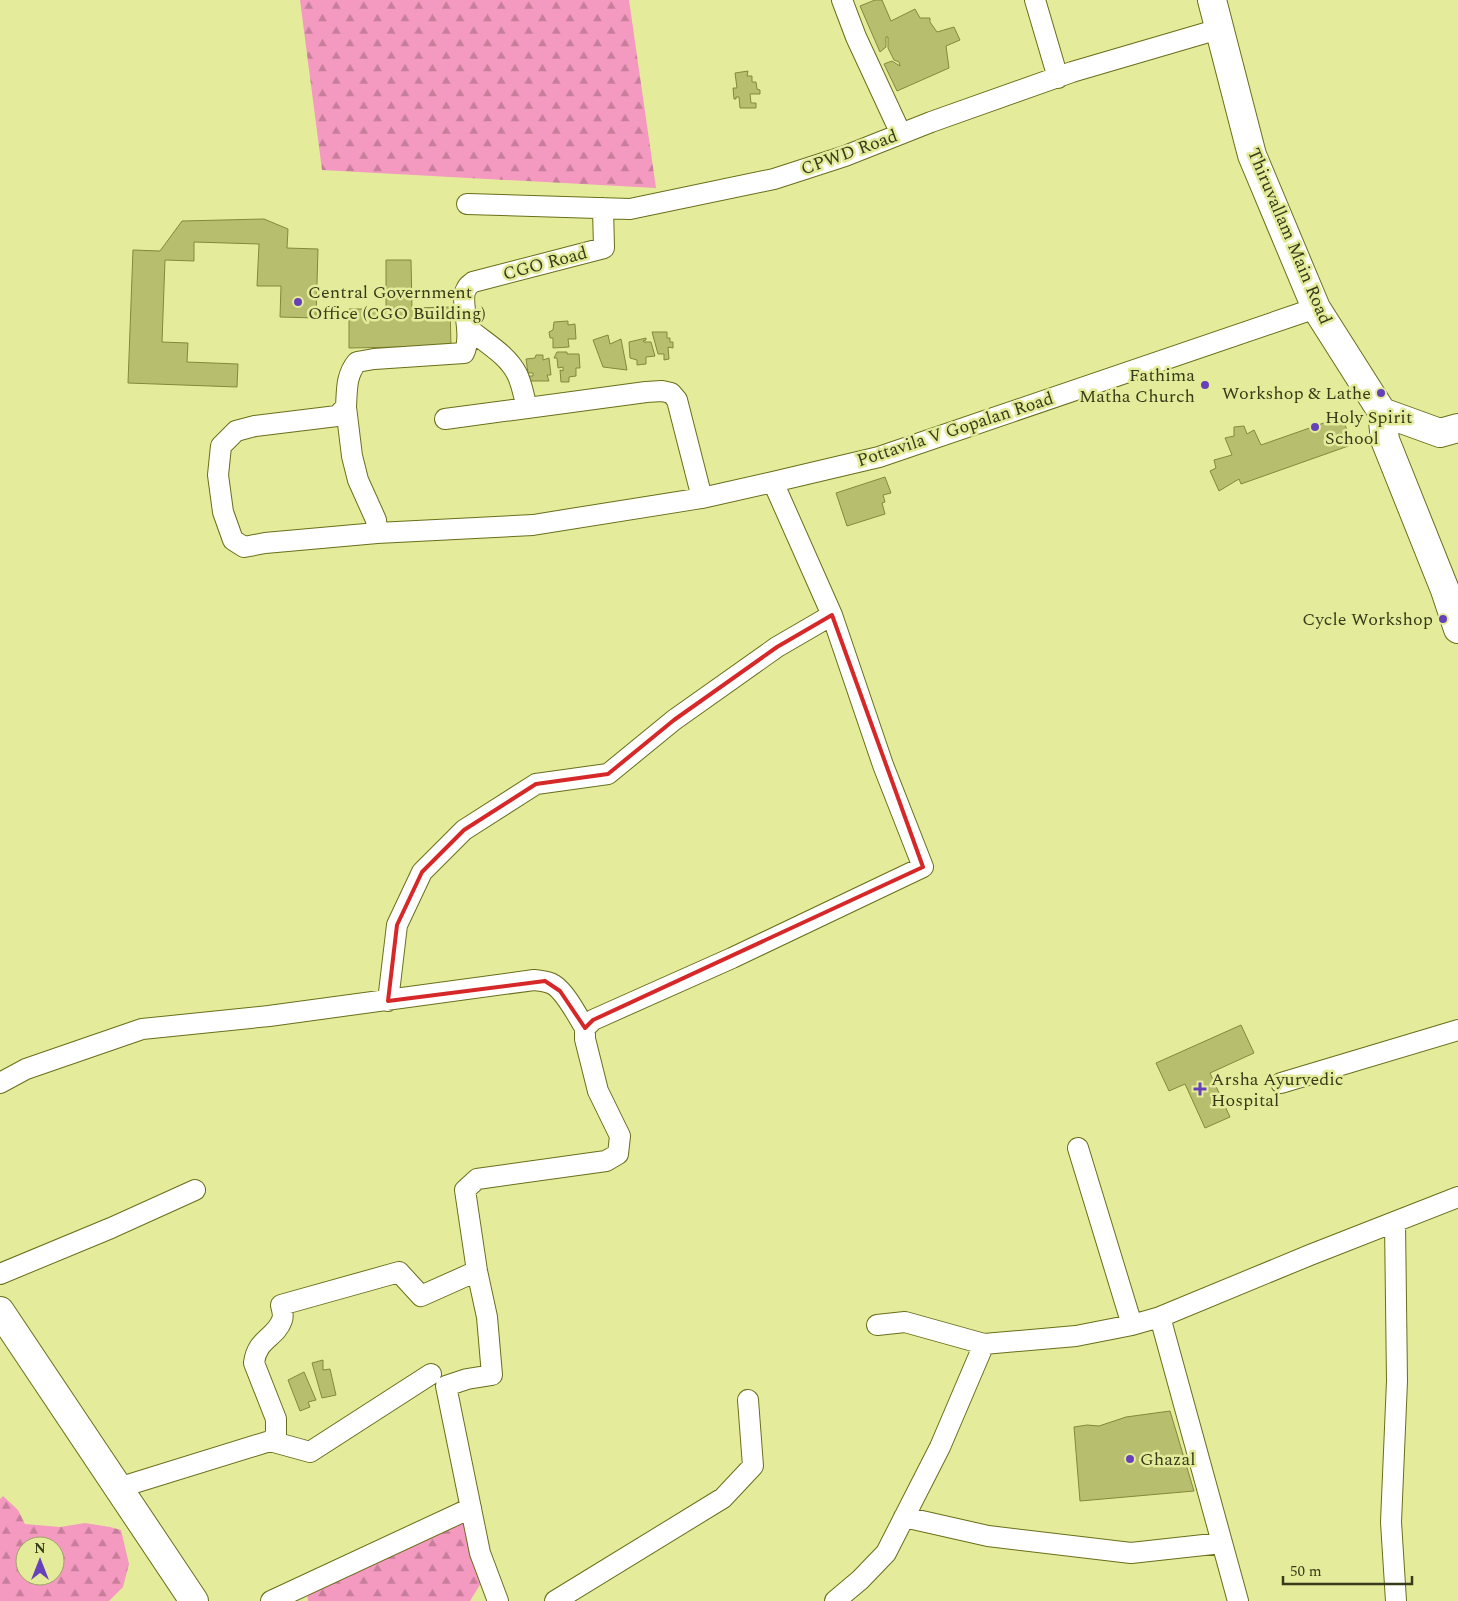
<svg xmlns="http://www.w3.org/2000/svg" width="1458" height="1601" font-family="Spectral,serif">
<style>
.forest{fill:url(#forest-firs);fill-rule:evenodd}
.building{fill:#b7be6e;stroke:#84893a}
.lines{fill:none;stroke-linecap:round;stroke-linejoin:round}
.street-casing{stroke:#696e1a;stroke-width:22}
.secondary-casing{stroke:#696e1a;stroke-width:30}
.street{stroke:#fff;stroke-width:20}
.secondary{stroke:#fff;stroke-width:28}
.marked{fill:none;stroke:#d62828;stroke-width:4;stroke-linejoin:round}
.poi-dot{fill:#6741b9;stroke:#e4ec9b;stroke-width:2}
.labels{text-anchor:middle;stroke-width:5;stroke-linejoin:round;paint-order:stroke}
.street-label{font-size:18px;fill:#383b19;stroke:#e4ec9b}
.poi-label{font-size:18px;fill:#383b19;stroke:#e4ec9b;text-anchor:start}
</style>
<defs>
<pattern id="forest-firs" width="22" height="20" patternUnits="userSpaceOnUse" patternTransform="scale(1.25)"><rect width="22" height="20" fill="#f499c0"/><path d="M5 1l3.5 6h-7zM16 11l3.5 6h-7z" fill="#c77e9b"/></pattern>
</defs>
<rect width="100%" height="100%" fill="#e4ec9b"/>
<path class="forest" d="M300 0H629L656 188 322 170Z
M461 1495 486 1575 470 1601H308L307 1593 454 1507Z
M3 1496 18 1510 25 1524 60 1527 85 1523 110 1527 121 1530 129 1564 123 1587 109 1601H0V1499ZM25 1546H55V1576H25Z"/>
<path class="building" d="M875 0H882L891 21 915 9 920 18H930V22L937 32 954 27 960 40 946 46 949 68 897 91 884 64 892 61 900 66 899 62 894 60 888 48V37H886V47L880 52 860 6Z
M748 71 747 76H752V82H756L757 89 760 90V94H750L751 103H756V108H740L739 97H736V99H734L733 88H737L735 73Z
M264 219 288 229 287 248 318 249 316 318 280 317 281 286H257L259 244 194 242V261L165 260 162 342 188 343 187 362 238 364 237 387 128 383 133 250 160 251 182 221Z
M386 260H411L412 308 450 307 451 346 349 348V309H386Z
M568 321V325L575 324 576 339H568L569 347 553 348V338H550L549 332 553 330 554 322Z
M652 332H667V338H670V342H673V348L668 347 669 359 664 360V354H658Z
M608 335 610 344 621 339 627 370 603 367 593 340Z
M646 338V340L643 341 644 342H651L655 356 646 357V364L637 365V360L630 358 629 342Z
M557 352H567V354H579L580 368H576V376L569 377V382H561L560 370 563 371V367L558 368 557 358H554Z
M536 355H543V360L549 358 551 375H547L549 381H530L529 376H533V373H528L526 359 535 358Z
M1341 417 1354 444 1241 484 1239 479 1219 491 1210 471 1216 468 1214 460 1232 455 1225 438 1234 436V427L1244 426 1247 434 1254 430 1261 445Z
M885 477 891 493 883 495 885 502 882 503 885 514 847 526 836 493Z
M1241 1025 1254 1053 1210 1073 1230 1117 1205 1128 1185 1084 1169 1091 1156 1063Z
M323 1360V1370L330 1369 336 1395 322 1398 312 1363Z
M304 1372 316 1400 308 1402 310 1407 300 1411 288 1380Z
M1170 1411 1194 1491 1080 1501 1074 1427 1087 1425 1099 1426 1126 1417Z"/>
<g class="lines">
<defs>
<path id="street" d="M842 0 856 37 901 134
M1035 0 1058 78
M467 204 630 209 774 179 845 156 931 122 1072 72 1219 29
M603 208 604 248 473 282C471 284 468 285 467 288 458 300 474 333 464 353L374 359 357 362C346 375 347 390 346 407L337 416 255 426 236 431 221 446 218 475 223 512 233 540 244 547 265 543 377 533 533 525 702 498 773 482 879 457 1316 308
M468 328C484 342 507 354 517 374 522 384 524 397 527 408
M346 407 352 456 358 480 376 520 377 533
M445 419 646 392 662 391 671 393 677 400 702 498
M388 1001 397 925 422 872 464 830 536 784 608 774 674 720 777 647 832 615
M0 1083 26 1069 142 1029 269 1016 534 980C541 981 548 981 554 985 566 993 577 1015 585 1028
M1281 1083 1458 1030
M1078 1148 1132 1325
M1395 1222 1397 1381 1391 1522 1396 1601
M0 1274 111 1228 195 1190
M1160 1317 1238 1601
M877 1325 905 1322 984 1344 1076 1336 1132 1325 1160 1317 1310 1255 1458 1197
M270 1441 310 1452 431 1374
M118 1488 270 1441 276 1436V1419L254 1363C257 1338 276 1338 282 1320 284 1315 282 1310 281 1305L399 1272 421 1296 477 1271
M904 1517 988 1536 1131 1553 1222 1543
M271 1601 471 1508
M498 1601 480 1553 446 1386 467 1379 492 1375 487 1317 477 1271 465 1190 477 1179 606 1161 618 1154 620 1136 598 1091 585 1039V1028L593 1020 732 958 923 867 883 765 832 615 773 482
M555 1601 723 1498 753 1466 748 1400
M835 1601 860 1580 886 1553 940 1447 984 1344"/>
<path id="secondary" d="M1212 0 1252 155 1316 308 1382 412 1440 433 1458 428
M1382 412 1385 440 1445 590 1458 629
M0 1311 194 1601"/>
</defs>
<use href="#street" class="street-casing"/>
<use href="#secondary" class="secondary-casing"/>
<use href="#street" class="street"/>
<use href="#secondary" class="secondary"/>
</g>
<path class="marked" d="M832 615 923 867 593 1020 585 1028 560 991 545 981 388 1001 397 925 422 872 464 830 536 784 608 774 674 720 777 647Z"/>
<g class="poi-dot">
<circle cx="298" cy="302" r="5"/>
<circle cx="1205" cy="385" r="5"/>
<circle cx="1381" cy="393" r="5"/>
<circle cx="1315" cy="427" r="5"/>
<circle cx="1443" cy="619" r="5"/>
<path d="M1197.5 1081.5h5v5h5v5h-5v5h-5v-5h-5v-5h5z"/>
<circle cx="1130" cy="1459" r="5"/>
</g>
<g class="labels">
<g class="street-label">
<text transform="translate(849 152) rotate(-20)" y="6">CPWD Road</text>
<text transform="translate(1290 236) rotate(67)" y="6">Thiruvallam Main Road</text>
<text transform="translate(545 263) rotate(-15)" y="6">CGO Road</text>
<text transform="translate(955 429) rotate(-18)" y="6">Pottavila V Gopalan Road</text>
</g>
<g class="poi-label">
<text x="308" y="298">Central Government<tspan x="308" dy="21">Office (CGO Building)</tspan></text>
<text x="1195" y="381" text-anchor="end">Fathima<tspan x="1195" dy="21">Matha Church</tspan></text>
<text x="1371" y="399" text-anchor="end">Workshop &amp; Lathe</text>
<text x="1325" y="423">Holy Spirit<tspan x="1325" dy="21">School</tspan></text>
<text x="1433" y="625" text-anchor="end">Cycle Workshop</text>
<text x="1211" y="1085">Arsha Ayurvedic<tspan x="1211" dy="21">Hospital</tspan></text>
<text x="1140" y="1465">Ghazal</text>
</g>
</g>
<g transform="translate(40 1561)"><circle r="24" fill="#e4ec9b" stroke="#9fa567"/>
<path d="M0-4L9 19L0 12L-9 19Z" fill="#6741b9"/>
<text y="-8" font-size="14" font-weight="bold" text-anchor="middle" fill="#383b19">N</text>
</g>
<path d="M1283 1576v8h129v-8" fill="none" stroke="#383b19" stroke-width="2.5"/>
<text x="1290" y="1576" font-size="15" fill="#383b19" stroke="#e4ec9b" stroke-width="4" paint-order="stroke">50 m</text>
</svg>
